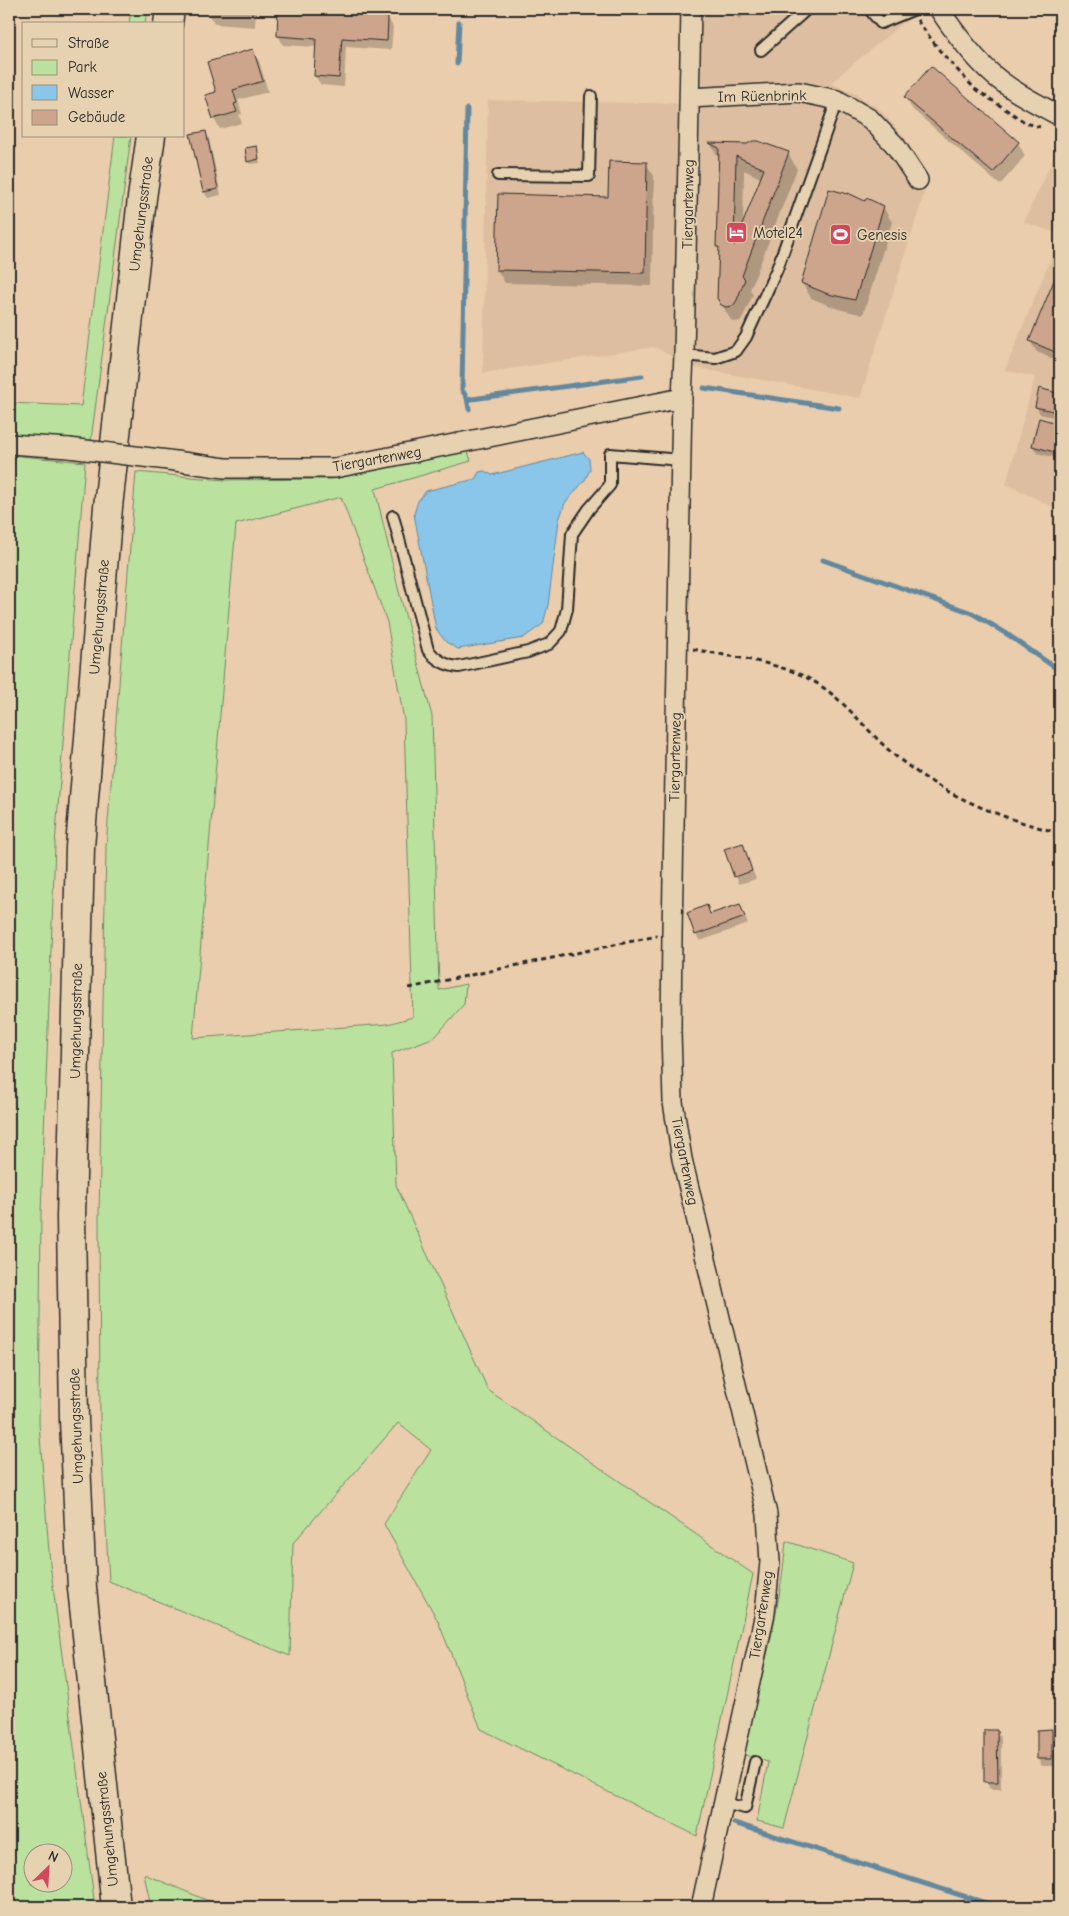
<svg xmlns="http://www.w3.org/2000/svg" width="1069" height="1916" font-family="'Comic Neue',sans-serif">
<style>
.built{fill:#ddbea0}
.green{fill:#bae29e;stroke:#728664;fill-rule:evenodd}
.water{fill:#8ac6ea;stroke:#64889e}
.shadow{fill:#0003;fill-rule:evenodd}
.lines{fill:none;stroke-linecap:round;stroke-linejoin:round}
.stream{stroke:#64889e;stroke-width:5}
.building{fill:#cda58c;stroke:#2b2b2b;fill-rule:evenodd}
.service-casing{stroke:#2b2b2b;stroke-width:14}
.minor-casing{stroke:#2b2b2b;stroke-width:22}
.primary-casing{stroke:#2b2b2b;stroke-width:31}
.path{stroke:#2b2b2b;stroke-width:3;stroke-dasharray:5 4;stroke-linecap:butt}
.service{stroke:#e6d1b0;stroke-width:10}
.minor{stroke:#e6d1b0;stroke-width:19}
.primary{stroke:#e6d1b0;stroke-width:28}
.minor-bridge-casing{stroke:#2b2b2b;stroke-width:22;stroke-linecap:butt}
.minor-bridge{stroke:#e6d1b0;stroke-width:19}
.labels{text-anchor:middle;stroke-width:4;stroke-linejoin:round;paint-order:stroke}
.street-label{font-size:15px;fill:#2b2b2b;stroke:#e6d1b0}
.poi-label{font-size:15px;fill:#2b2b2b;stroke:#e6d1b0;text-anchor:start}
</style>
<rect width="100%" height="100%" fill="#eacdac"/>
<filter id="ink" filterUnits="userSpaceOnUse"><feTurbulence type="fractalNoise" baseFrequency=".02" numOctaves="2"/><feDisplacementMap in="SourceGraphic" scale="10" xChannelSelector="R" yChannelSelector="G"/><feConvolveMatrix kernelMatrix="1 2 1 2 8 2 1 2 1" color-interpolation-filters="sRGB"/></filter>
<g filter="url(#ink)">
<path class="built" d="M701 9H904L909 18 830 83 856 94 879 109 907 140 929 178 860 398 692 367 654 347 483 373 488 100 700 104Z
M1060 144V234L1024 222Z
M1060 236V510L1006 484 1035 377 1005 370Z"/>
<path class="green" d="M131 9H147L145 24H129Z
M115 136H131L91 440 9 434V403L81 406Z
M467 449 471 461 375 489 399 592 432 716 439 990 466 984 464 1004 435 1037 392 1053 396 1185 488 1390 753 1574 697 1836 481 1729 438 1621 384 1524 431 1450 398 1423 293 1543 290 1656 109 1581 100 1423 99 1216 106 847 136 472 224 480 333 479ZM341 497 387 622 404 720 413 1017 388 1024 193 1038 236 524Z
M9 455 85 462 55 845 41 1212 39 1424 50 1564 95 1907H9ZM32 1854H62V1884H32Z
M786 1541 853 1563 784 1828 757 1821 768 1762 742 1754C760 1684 780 1614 786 1541Z
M144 1874 223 1907H151Z"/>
<path class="water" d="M583 452 589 459 590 469 585 480 565 503 559 520 548 605 543 624 523 638 458 649 446 642 436 629 414 514 418 501 426 491 475 479 479 472 484 471 492 475Z"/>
<path class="shadow" d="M209 9H256L255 27 215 24 208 13Z
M280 9 388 18 393 27 391 50 346 47 344 87 321 85 315 76 317 47 283 45 278 35Z
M730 9H751L739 19Z
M777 9H808L791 24Z
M1060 34V57L1054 49Z
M252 50 259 61 268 92 238 100 242 114 239 115 242 123 220 129 214 119 218 93Z
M905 97 1018 143 1025 156 1000 185 913 110Z
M206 132 209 139 221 195 208 198 204 192Z
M711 145H747L788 153 797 169 750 290 753 295 741 321 734 322 730 319 721 303 720 251 718 247 719 159ZM744 170 762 179 743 225Z
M256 148 260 163 250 164 248 161Z
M646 163 654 176 652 286 505 283 497 270 609 198Z
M866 202 883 207 892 222 863 315 838 309 811 298 802 283Z
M1054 285 1060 287V362L1037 352 1030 341Z
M1057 394 1060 401 1057 418 1040 414 1036 406Z
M1040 420 1060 425V459L1037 453 1033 446Z
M742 845 756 879 739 884 726 850Z
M706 907 711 915 743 913 748 924 700 941 696 934Z
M1051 1731 1055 1738V1766H1042L1038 1759Z
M996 1732 1001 1739V1789H990L986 1782Z"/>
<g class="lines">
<path class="stream" d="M457 64 459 22
M467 109 462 390 467 398 472 399 642 376
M704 388 839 408
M467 398 469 409
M823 560 972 613 1007 634 1060 671
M734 1823 998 1907"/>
</g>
<path class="building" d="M278 9 319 10 388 17 387 41 342 38 339 78 314 76 316 39 277 36Z
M253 49 263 81 233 90 237 103 234 104 237 112 213 119 205 95 216 92 207 62Z
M931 66 1019 142 993 173 904 97Z
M206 131 218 189 203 192 190 134Z
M753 141H758L789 152 742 276 745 279 737 300 733 306 726 307 721 305 717 298 719 247H716L719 148 709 143 747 144ZM736 156 764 169 734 246Z
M257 146 259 159 247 162 245 148Z
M609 161 647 162 645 273 496 270 498 194 608 197Z
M829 189 848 194V193L865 201 866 198 884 206 855 300 828 294 801 283Z
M1060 266V354L1029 341Z
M1039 388 1057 393 1053 411 1035 407Z
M1039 418 1060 424V444L1058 453 1032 446Z
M743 843 752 871 734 877 724 849Z
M740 904 745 917 695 935 687 913 707 905 710 914Z
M1052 1729V1759H1037V1730Z
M984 1730H997L998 1782H984Z"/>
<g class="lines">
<defs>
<path id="service" d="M869 9 881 23 915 9
M761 50 807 9
M498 175 589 176 591 96
M684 355 715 358 736 351 746 337 777 269 837 100
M393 516 428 650C436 660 446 666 459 667L528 652 549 644 561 631 567 609 572 534 589 509 610 485V454L681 460
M723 1803 745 1808 755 1762"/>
<path id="minor" d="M691 9 684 355 682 398 672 933 671 1031 673 1102 682 1159 767 1514 770 1562 765 1613 701 1907
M939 9C953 30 969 52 988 70 1007 89 1036 103 1060 116
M690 98 799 92 837 100 870 119 895 145 918 180
M9 444 69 448
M168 460 225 468H335L682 398"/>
<path id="primary" d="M168 24 170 9
M116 1907 82 1588 74 1420 71 1217 80 847 108 507 142 198 151 136"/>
</defs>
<use href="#service" class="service-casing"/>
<use href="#minor" class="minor-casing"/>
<use href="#primary" class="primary-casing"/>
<path class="path" d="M917 20 940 51 975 89 1026 123 1040 127
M693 649C730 657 781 662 813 681 843 698 865 729 891 752 939 794 999 818 1060 833
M409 988 657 936
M1054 1907 1060 1902"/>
<use href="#service" class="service"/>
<use href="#minor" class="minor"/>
<use href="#primary" class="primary"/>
<defs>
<path id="minor-bridge" d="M69 448 168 460"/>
</defs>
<use href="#minor-bridge" class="minor-bridge-casing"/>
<use href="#minor-bridge" class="minor-bridge"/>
</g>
</g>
<defs>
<symbol id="hotel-square" viewBox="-11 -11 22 22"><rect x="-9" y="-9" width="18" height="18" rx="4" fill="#d1495b" stroke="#e6d1b0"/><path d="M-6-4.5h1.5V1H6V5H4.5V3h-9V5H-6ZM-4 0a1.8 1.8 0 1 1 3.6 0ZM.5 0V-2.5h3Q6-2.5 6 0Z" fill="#fff"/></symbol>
<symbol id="stadium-square" viewBox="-11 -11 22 22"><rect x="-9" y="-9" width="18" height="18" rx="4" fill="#d1495b" stroke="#e6d1b0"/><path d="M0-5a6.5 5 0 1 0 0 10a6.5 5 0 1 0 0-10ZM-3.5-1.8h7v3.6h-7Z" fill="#fff"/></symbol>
</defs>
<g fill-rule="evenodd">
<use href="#hotel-square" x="724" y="220" width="25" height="25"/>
<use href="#stadium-square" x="828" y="222" width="25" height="25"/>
</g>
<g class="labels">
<g class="street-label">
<text transform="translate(762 96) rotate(-1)" y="5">Im Rüenbrink</text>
<text transform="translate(688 204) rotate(-89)" y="5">Tiergartenweg</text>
<text transform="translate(141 214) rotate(-83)" y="5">Umgehungsstraße</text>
<text transform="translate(377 459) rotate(-10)" y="5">Tiergartenweg</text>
<text transform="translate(99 617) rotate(-85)" y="5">Umgehungsstraße</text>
<text transform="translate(675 757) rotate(-89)" y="5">Tiergartenweg</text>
<text transform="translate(76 1021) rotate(-89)" y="5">Umgehungsstraße</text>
<text transform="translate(685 1161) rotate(79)" y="5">Tiergartenweg</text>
<text transform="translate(76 1426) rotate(-92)" y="5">Umgehungsstraße</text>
<text transform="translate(761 1615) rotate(-81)" y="5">Tiergartenweg</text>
<text transform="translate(107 1829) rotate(-96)" y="5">Umgehungsstraße</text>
</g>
<g class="poi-label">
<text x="753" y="238">Motel24</text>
<text x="857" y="240">Genesis</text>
</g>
</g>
<rect width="1069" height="1916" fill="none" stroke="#e6d1b0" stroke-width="30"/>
<rect x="15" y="15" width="1039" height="1886" fill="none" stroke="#2b2b2b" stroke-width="2" filter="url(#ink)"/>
<rect x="22" y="22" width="162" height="115" fill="#e6d1b0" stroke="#9b8f7b"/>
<rect x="32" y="39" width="25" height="8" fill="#e6d1b0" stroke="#9b8f7b"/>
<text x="68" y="48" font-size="15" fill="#2b2b2b">Straße</text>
<rect x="32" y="60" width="25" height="15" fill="#bae29e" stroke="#9b8f7b"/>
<text x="68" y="72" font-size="15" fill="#2b2b2b">Park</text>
<rect x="32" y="85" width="25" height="15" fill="#8ac6ea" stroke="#9b8f7b"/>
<text x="68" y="98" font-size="15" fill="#2b2b2b">Wasser</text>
<rect x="32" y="110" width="25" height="15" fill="#cda58c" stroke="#9b8f7b"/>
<text x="68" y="122" font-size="15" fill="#2b2b2b">Gebäude</text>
<g transform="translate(48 1868) rotate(25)"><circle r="24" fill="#e6d1b0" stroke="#9b8f7b"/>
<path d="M0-4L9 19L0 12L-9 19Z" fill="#d1495b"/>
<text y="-8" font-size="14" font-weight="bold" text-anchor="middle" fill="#2b2b2b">N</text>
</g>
</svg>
